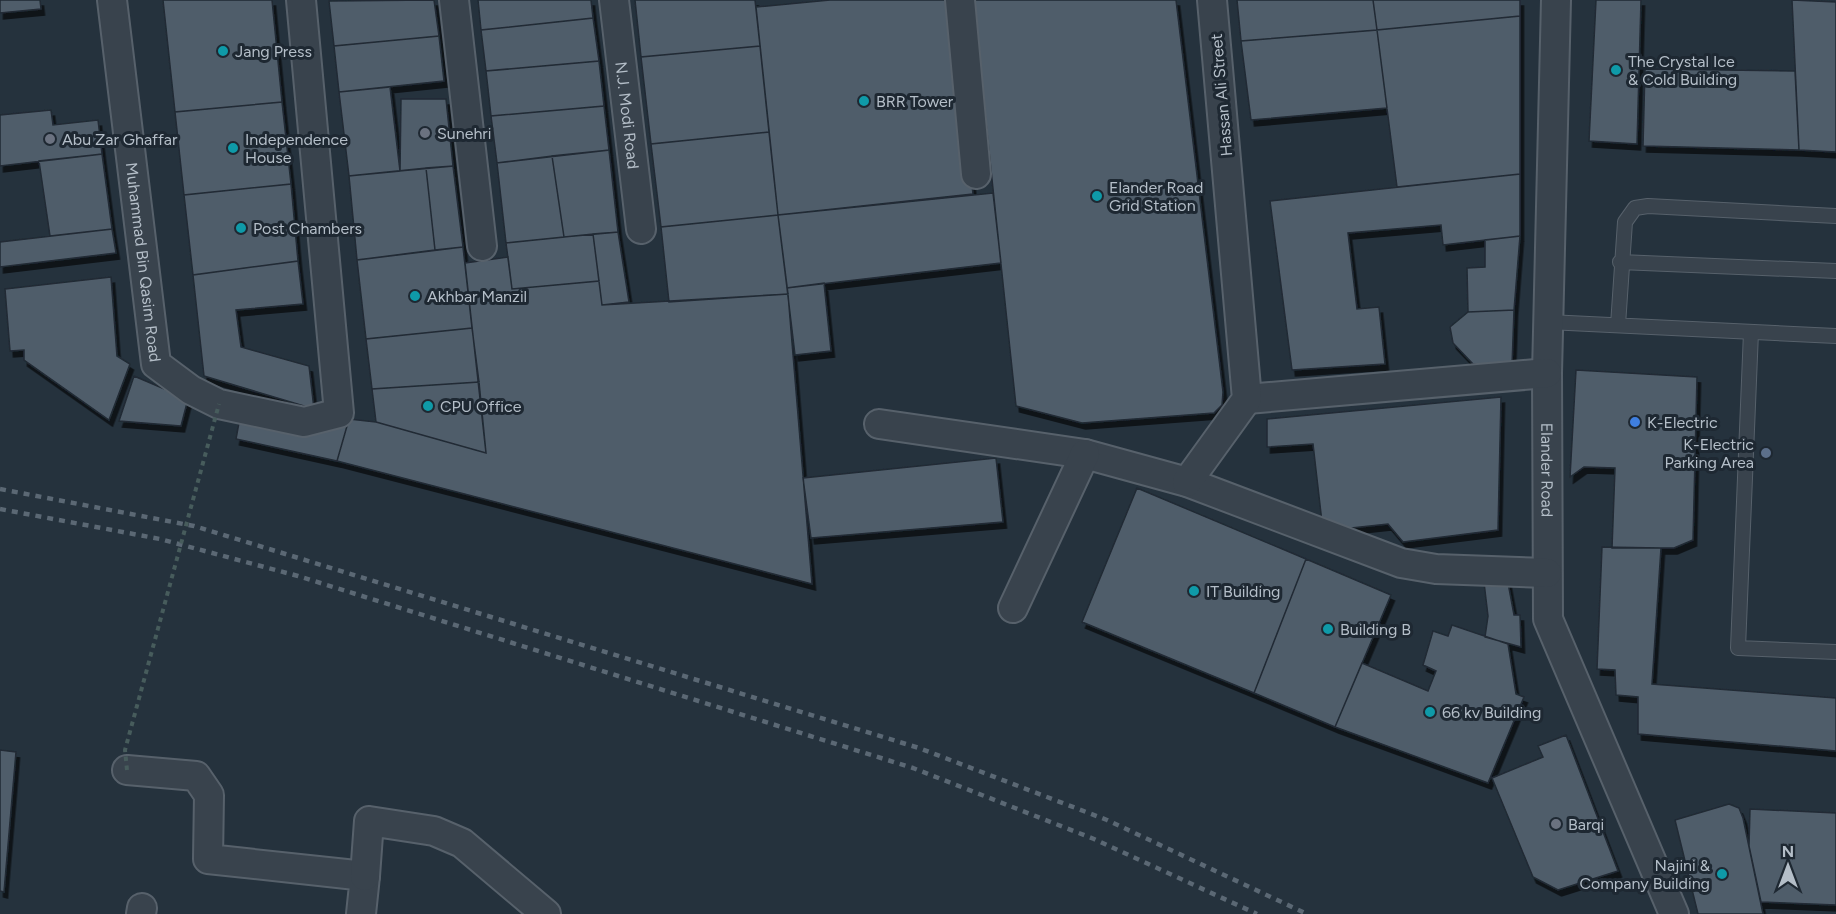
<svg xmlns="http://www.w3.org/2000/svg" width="1836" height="914" font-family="Figtree,sans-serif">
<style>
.building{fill:#505d6a;stroke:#202a34;stroke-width:1.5;filter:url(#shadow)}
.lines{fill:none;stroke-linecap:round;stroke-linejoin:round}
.service-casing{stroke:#57616b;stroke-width:16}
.minor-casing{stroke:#57616b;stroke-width:32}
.service{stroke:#39434d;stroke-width:14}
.minor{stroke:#39434d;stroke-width:28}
.rail{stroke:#5b6874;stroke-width:4.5;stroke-dasharray:6 6;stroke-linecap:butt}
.path-bridge{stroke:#475c5c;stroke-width:4;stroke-dasharray:4.5 4.5;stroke-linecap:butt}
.culture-dot{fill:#0f9aa8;stroke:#1e2832;stroke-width:2}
.worship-dot{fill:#6b7280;stroke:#1e2832;stroke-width:2}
.shop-dot{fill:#3f7fe0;stroke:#1e2832;stroke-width:2}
.service-dot{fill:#5c6f8a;stroke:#1e2832;stroke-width:2}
.labels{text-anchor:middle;stroke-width:6;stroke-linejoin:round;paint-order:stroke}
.poi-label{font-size:16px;fill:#b4bec8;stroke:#1e2832;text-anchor:start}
.street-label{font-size:16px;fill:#b4bec8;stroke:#1e2832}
</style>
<defs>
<filter id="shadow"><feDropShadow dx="3.5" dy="6" stdDeviation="0" flood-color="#0009"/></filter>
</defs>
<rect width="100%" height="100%" fill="#25323d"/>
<path class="building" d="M0 0H40L41 9 0 13Z
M163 0H272L282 102 175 112Z
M434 0 439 36 334 46 329 1Z
M478 0H591L593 18 481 30Z
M635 0H755L760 46 641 57Z
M830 0H951L973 194 778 215 756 7Z
M973 0H1176L1223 392 1222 405 1214 413 1082 423 1016 406Z
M1237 0H1373L1377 30 1241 41Z
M1373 0H1520V16L1377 30Z
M1596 0H1641L1637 144 1589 141Z
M1792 0 1836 2V152L1799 150Z
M1520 16V174L1397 187 1377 30Z
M593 18 599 61 486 71 481 30Z
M1377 30 1387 108 1251 120 1241 41Z
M439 36 444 81 339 92 334 46Z
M760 46 769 132 651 144 641 57Z
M599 61 604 106 491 116 486 71Z
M1645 69 1795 71 1799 150 1643 146Z
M390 87 400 171 349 176 339 92Z
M401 99H446L453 166 400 171Z
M282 102 291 184 184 195 175 112Z
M604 106 609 150 497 163 491 116Z
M51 110 53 125 98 120 102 154 0 166V115Z
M769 132 778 215 661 227 651 144Z
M609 150 618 232 564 237 552 156Z
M102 154 112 229 50 236 39 161Z
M552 156 564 237 506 243 497 163Z
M453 166 463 247 435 250 426 168Z
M426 168 435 250 357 260 349 176Z
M1520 174V236L1443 245 1441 225 1348 233 1357 309 1379 307 1385 364 1292 370 1270 201Z
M291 184 298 261 193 275 184 195Z
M993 193 1001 263 787 288 778 215Z
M778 215 788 294 669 302 661 227Z
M112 229 116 253 0 267V242Z
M618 232 629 302 602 305 593 234Z
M593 234 599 281 512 289 506 243Z
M1520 236 1514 310 1468 312 1467 268 1485 267V240Z
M463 247 472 328 366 339 357 260Z
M508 257 512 289 599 281 602 305 788 294 812 584 337 461 349 419 376 422 486 453 465 263Z
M298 261 303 304 236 310 241 347 309 366 314 409 204 376 193 275Z
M111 277 117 356 130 364 109 420 24 360V350L10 351 5 289Z
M824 283 831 351 795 355 787 288Z
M1514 310 1512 366 1473 364 1453 343 1450 327 1468 312Z
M472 328 479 382 372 389 366 339Z
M1576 370 1697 377 1693 540 1674 548H1612L1615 468 1584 467 1570 477Z
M134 376 188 399 181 426 119 421Z
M479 382 486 453 376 422 372 389Z
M1501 397 1498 530 1403 542 1388 524 1323 531 1313 444 1267 447V419Z
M240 417 306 431 347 426 337 461 236 439Z
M996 458 1003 522 811 538 803 478Z
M1137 488 1306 559 1254 693 1082 622Z
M1602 547 1661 548 1652 684 1836 698V751L1638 734V697L1616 695 1615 670 1597 669Z
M1306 559 1391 595 1335 727 1254 693Z
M1506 572 1514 615H1520L1521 647 1485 637 1488 616 1483 574Z
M1452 625 1508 644 1516 694 1524 697 1488 783 1335 727 1362 663 1428 691 1436 671 1423 665 1433 631 1448 636Z
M1566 735 1618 871 1558 890 1533 877 1492 778 1543 757 1538 746Z
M0 750 16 752 4 892 0 891Z
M1729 804 1739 808 1743 818 1763 914H1698L1675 820Z
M1750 809 1836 813V905L1761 902 1749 846Z"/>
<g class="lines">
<defs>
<path id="service" d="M1620 262 1836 271
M1548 322 1836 336
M1618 325 1625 222 1635 208 1648 206 1836 216
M1751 332 1738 648 1836 652"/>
<g id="minor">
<path id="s1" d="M112 0 156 364 191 390 219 404 304 422 339 413 301 0"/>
<path d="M454 0 482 246"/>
<path id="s2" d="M614 0 641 229"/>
<path d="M960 0 976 174"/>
<path id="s3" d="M1556 0 1547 373 1548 619 1674 914"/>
<path d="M1247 399 1547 373"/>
<path d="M879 424 1085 454 1187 482 1401 563 1436 569 1547 573"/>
<path d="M1187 482 1247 399 1212 0"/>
<path d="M1013 608 1085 454"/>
<path d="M127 770 196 776 209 795 208 859 365 876 361 914"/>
<path d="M365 876 369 821 434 831 462 843 546 914"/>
<path d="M141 914 142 908"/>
</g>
</defs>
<use href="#service" class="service-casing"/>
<use href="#minor" class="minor-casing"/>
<use href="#service" class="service"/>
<use href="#minor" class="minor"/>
<path class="rail" d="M0 489 194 526 919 748 1107 820 1307 914
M0 509 160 539 298 576 913 768 1094 839 1257 914"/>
<path class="path-bridge" d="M127 770 125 750 219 404"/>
</g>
<g class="culture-dot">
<circle cx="223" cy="51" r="6"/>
<circle cx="1616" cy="70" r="6"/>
<circle cx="864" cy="101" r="6"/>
<circle cx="233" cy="148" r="6"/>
<circle cx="1097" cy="196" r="6"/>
<circle cx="241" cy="228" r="6"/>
<circle cx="415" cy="296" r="6"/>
<circle cx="428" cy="406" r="6"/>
<circle cx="1194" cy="591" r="6"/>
<circle cx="1328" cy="629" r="6"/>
<circle cx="1430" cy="712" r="6"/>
<circle cx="1722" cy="874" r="6"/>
</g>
<g class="worship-dot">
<circle cx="425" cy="133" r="6"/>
<circle cx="50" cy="139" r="6"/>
<circle cx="1556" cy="824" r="6"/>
</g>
<circle class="shop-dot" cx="1635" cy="422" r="6"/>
<circle class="service-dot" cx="1766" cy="453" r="6"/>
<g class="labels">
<g class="poi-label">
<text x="235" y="57">Jang Press</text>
<text x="1628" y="67">The Crystal Ice<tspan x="1628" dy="18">&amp; Cold Building</tspan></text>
<text x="876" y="107">BRR Tower</text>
<text x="437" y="139">Sunehri</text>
<text x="62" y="145">Abu Zar Ghaffar</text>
<text x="245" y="145">Independence<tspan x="245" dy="18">House</tspan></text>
<text x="1109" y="193">Elander Road<tspan x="1109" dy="18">Grid Station</tspan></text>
<text x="253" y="234">Post Chambers</text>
<text x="427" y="302">Akhbar Manzil</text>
<text x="440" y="412">CPU Office</text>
<text x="1647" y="428">K-Electric</text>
<text x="1754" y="450" text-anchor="end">K-Electric<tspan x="1754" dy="18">Parking Area</tspan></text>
<text x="1206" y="597">IT Building</text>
<text x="1340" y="635">Building B</text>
<text x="1442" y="718">66 kv Building</text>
<text x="1568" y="830">Barqi</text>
<text x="1710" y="871" text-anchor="end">Najini &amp;<tspan x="1710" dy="18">Company Building</tspan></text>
</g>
<g class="street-label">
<text transform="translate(1221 95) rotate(-95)" y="6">Hassan Ali Street</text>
<text dy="6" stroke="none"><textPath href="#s2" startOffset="116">N.J. Modi Road</textPath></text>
<text dy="6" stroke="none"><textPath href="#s1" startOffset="264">Muhammad Bin Qasim Road</textPath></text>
<text dy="6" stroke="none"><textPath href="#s3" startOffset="470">Elander Road</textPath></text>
</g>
</g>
<g transform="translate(1788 866)" stroke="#1e2832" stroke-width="4.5" paint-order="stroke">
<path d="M0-4.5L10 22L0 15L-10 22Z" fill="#b4bec8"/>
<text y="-9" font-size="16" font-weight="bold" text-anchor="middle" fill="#b4bec8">N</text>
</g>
</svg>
